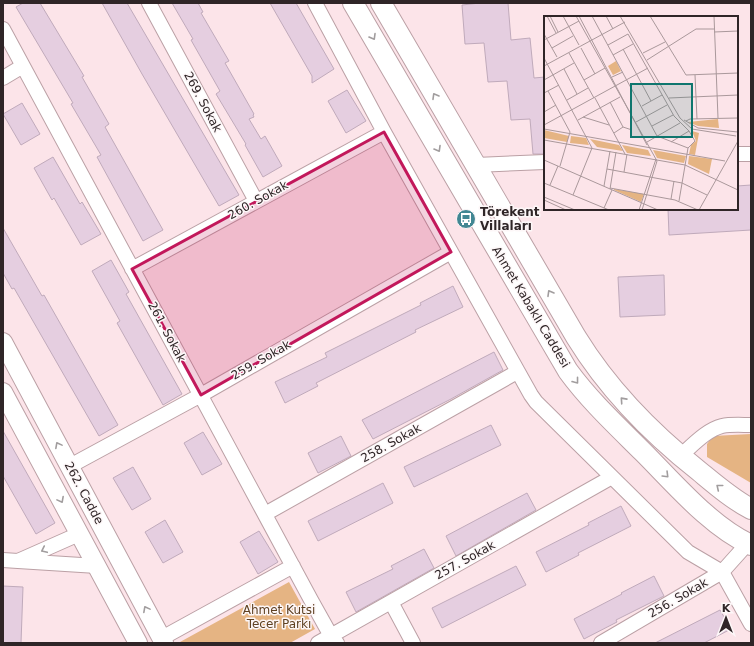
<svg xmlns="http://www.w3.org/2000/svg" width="754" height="646" font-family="'DejaVu Sans',sans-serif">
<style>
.green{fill:#e5b483}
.building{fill:#e5cee0;stroke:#c0aabb}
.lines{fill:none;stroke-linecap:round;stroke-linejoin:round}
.minor-casing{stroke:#bba0a5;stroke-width:16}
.tertiary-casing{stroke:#bba0a5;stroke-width:20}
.secondary-casing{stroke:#bba0a5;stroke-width:22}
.minor{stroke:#fff;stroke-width:14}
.tertiary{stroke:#fff;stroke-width:18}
.secondary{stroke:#fff;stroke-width:20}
.oneway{stroke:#a19d9e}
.marked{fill:#c2185b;fill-opacity:0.2;stroke:#c2185b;stroke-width:3;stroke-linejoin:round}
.labels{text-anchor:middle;stroke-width:3;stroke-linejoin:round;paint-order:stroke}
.street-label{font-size:12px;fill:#2f2527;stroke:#fdf7f8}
.poi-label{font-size:12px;font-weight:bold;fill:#2f2527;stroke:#fdf7f8;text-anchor:start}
.park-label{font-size:12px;fill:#5f4122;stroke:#fdf7f8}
.inset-road{fill:none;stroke:#aa989b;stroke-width:1}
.view{fill:#0f766e;fill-opacity:0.15;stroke:#0f766e;stroke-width:2}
.inset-edge{fill:none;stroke:#2f2527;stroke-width:2}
</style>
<rect width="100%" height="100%" fill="#fce4e9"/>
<path class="green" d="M751 434V483L707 457V444L713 436Z
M289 582 315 629 290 643H181L180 642Z"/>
<path class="building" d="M23 3H40L84 76 82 77 109 124 105 127 163 230 143 241 97 157 101 155 71 104 73 103 16 7Z
M102 3H127L239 195 219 206 142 74Z
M172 3H198L203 12 201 13 229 61 225 63 254 114 253 115 254 117 249 119 261 139 265 136 282 166 263 177 245 145 246 144 216 94 220 91 191 40 193 39Z
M270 3H296L334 69 312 83V76Z
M480 3H508L511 40 530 38 534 78 545 77V154H533L530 119 511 120 507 81 488 82 484 43 465 44 462 5Z
M347 90 366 121 346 133 328 101Z
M22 103 40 134 21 145 3 114Z
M53 157 80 204 82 202 101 234 81 245 54 198 52 200 34 168Z
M751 185V230L669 235 668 209H737V186Z
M3 228 42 296 44 295 118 425 99 436 14 288 12 289 3 273Z
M111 260 129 292 126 294 182 394 163 405 117 323 120 321 92 271Z
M664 275 665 315 620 317 618 277Z
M453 286 463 307 415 330 416 332 316 383 318 386 285 403 275 382 327 357 325 353 421 305 420 303Z
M494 352 503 370 451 399 373 439 362 420Z
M491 425 501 445 414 487 404 467Z
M3 431 55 523 36 534 3 476Z
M203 432 222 464 202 475 184 443Z
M341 436 351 456 318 473 308 453Z
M133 467 151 499 132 510 113 478Z
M383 483 393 503 318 541 308 521Z
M527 493 536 510 456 556 446 536Z
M621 506 631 526 578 553 579 555 546 572 536 552 589 525 588 523Z
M165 520 183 552 163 563 145 532Z
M259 531 278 562 258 574 240 542Z
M424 549 434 568 356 612 346 592 393 569 391 566Z
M516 566 526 585 442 628 432 608Z
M654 576 664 596 616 620 617 622 584 639 574 619 622 594 621 593Z
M3 586 23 587 21 643H3Z
M720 610 731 629 704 643H655Z"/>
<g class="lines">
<defs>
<path id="minor" d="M149 3 256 201
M315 3 384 132 531 395 536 402 688 552 722 572 751 624
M3 29 311 600 331 636 337 643
M3 78 23 66
M737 154H751
M476 165 545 162
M132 269 384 132
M680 456C692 446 706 430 722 426 731 424 742 425 751 425
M70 466 201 395 451 252
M265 514 517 372
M79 534 18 561 97 566
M3 560 18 561
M391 602 413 643
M162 638 293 566
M318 643 612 477
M601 643 722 572 748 543"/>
<path id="tertiary" d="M3 342 164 643
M3 392 138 643"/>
<path id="secondary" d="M353 3 568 371C590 401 617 426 643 452 674 483 711 527 751 545
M381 3 576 337C608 389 651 433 699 471 716 485 732 499 751 509"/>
</defs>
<use href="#minor" class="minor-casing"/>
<use href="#tertiary" class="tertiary-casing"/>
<use href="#secondary" class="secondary-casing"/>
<use href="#minor" class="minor"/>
<use href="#tertiary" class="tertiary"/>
<use href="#secondary" class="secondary"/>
</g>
<defs><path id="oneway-chevron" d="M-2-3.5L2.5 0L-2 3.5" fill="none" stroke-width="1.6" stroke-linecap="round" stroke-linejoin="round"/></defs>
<g class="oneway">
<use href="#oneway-chevron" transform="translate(373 37) rotate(60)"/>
<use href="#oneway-chevron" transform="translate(435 96) rotate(-120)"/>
<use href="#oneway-chevron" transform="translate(438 149) rotate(60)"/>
<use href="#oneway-chevron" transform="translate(550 293) rotate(-120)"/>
<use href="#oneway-chevron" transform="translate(576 381) rotate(52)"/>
<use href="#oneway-chevron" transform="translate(623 400) rotate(-132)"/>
<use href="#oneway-chevron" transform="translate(58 445) rotate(-118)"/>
<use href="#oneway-chevron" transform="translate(666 475) rotate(45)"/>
<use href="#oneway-chevron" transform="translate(719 487) rotate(-141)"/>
<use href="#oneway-chevron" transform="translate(61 500) rotate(62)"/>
<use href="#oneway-chevron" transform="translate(44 550) rotate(155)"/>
<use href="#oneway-chevron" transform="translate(146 609) rotate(-118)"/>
</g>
<path class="marked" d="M384 132 451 252 201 395 132 269Z"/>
<defs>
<symbol id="bus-disc" viewBox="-11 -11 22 22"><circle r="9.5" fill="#428793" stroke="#fdf7f8"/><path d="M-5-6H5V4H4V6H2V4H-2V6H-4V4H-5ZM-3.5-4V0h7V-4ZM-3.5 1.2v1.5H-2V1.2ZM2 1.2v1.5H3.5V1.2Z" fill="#fff"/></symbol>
</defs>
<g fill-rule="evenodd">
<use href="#bus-disc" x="455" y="208" width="22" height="22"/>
</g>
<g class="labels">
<g class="street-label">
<text transform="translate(203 102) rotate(62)" y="4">269. Sokak</text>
<text transform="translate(258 200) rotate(-29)" y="4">260. Sokak</text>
<text transform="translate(531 307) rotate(59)" y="4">Ahmet Kabaklı Caddesi</text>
<text transform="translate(167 332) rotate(62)" y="4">261. Sokak</text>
<text transform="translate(261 360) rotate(-30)" y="4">259. Sokak</text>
<text transform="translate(391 443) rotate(-29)" y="4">258. Sokak</text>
<text transform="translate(84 493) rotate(62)" y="4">262. Cadde</text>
<text transform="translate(465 560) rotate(-29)" y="4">257. Sokak</text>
<text transform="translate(678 598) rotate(-30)" y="4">256. Sokak</text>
</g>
<g class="poi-label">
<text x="480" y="216">Törekent<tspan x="480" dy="14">Villaları</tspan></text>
</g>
<g class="park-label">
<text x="279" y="614">Ahmet Kutsi<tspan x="279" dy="14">Tecer Parkı</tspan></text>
</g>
</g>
<g transform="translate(544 16)">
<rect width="194" height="194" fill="#fce4e9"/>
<path d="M72 45 77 55 69 59 64 50ZM174 103 175 112 154 110 144 106ZM0 114 25 120 23 126 0 122ZM148 115 155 117 151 139 145 138 147 129 152 125ZM27 120 42 122 45 129 26 127ZM46 123 75 129 79 135 53 131ZM78 129 104 134 107 140 83 137ZM109 134 142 140 140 147 113 142ZM145 140 168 143 165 158 144 148ZM70 173 100 178 97 186 70 174Z" fill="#e5b483"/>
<path class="inset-road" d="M3 0 12 17M6 0 14 16M19 0 35 29M32 0 113 145 98 194M35 0 103 129M48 0 113 120 144 132 151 125 145 115 130 100 84 18 64 29M62 0 69 13M76 0 136 102 148 113 192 120M106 0 142 59 194 57M170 0 174 102M170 16 194 15M0 18 13 41M0 24 35 5M8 32 29 20M37 32 51 58M79 33 107 85M25 37 50 82M99 37 121 26M69 39 89 28M0 42 48 132 29 179M103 44 152 13H170M0 50 81 6M20 53 33 78M151 59 153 103M68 61 79 56M0 64 30 47M40 64 61 52M4 75 26 116 16 150M0 77 15 69M51 82 81 138M125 82 194 79M23 84 44 72M66 86 79 111M98 90 118 79M0 96 12 89M39 101 65 109M34 104 76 81M140 104 154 112 194 116M142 105 146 103 194 102M92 106 123 89M0 109 104 52M108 110 129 99M0 113 181 145M70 117 79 111 88 114M0 124 141 149 194 174M103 126 136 107M127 126 145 115M0 144 114 194M63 153 138 167 163 179M80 156 83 138M0 167 65 194M6 169 14 150M60 170 66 135M66 172 131 184 154 194M66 173 72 136M0 181 31 194M127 183 130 165M0 184 22 194M135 185 144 132M60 192 68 174M95 194 112 143M155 194 194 125"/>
<path class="view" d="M87 68H148V121H87Z"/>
<rect width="194" height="194" class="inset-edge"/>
</g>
<rect width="754" height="646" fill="none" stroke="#2f2527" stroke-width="8"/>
<g transform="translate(726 618)" stroke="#fdf7f8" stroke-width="3" paint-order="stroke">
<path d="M0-3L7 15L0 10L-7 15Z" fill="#2f2527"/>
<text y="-6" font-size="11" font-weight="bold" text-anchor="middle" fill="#2f2527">K</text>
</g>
</svg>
